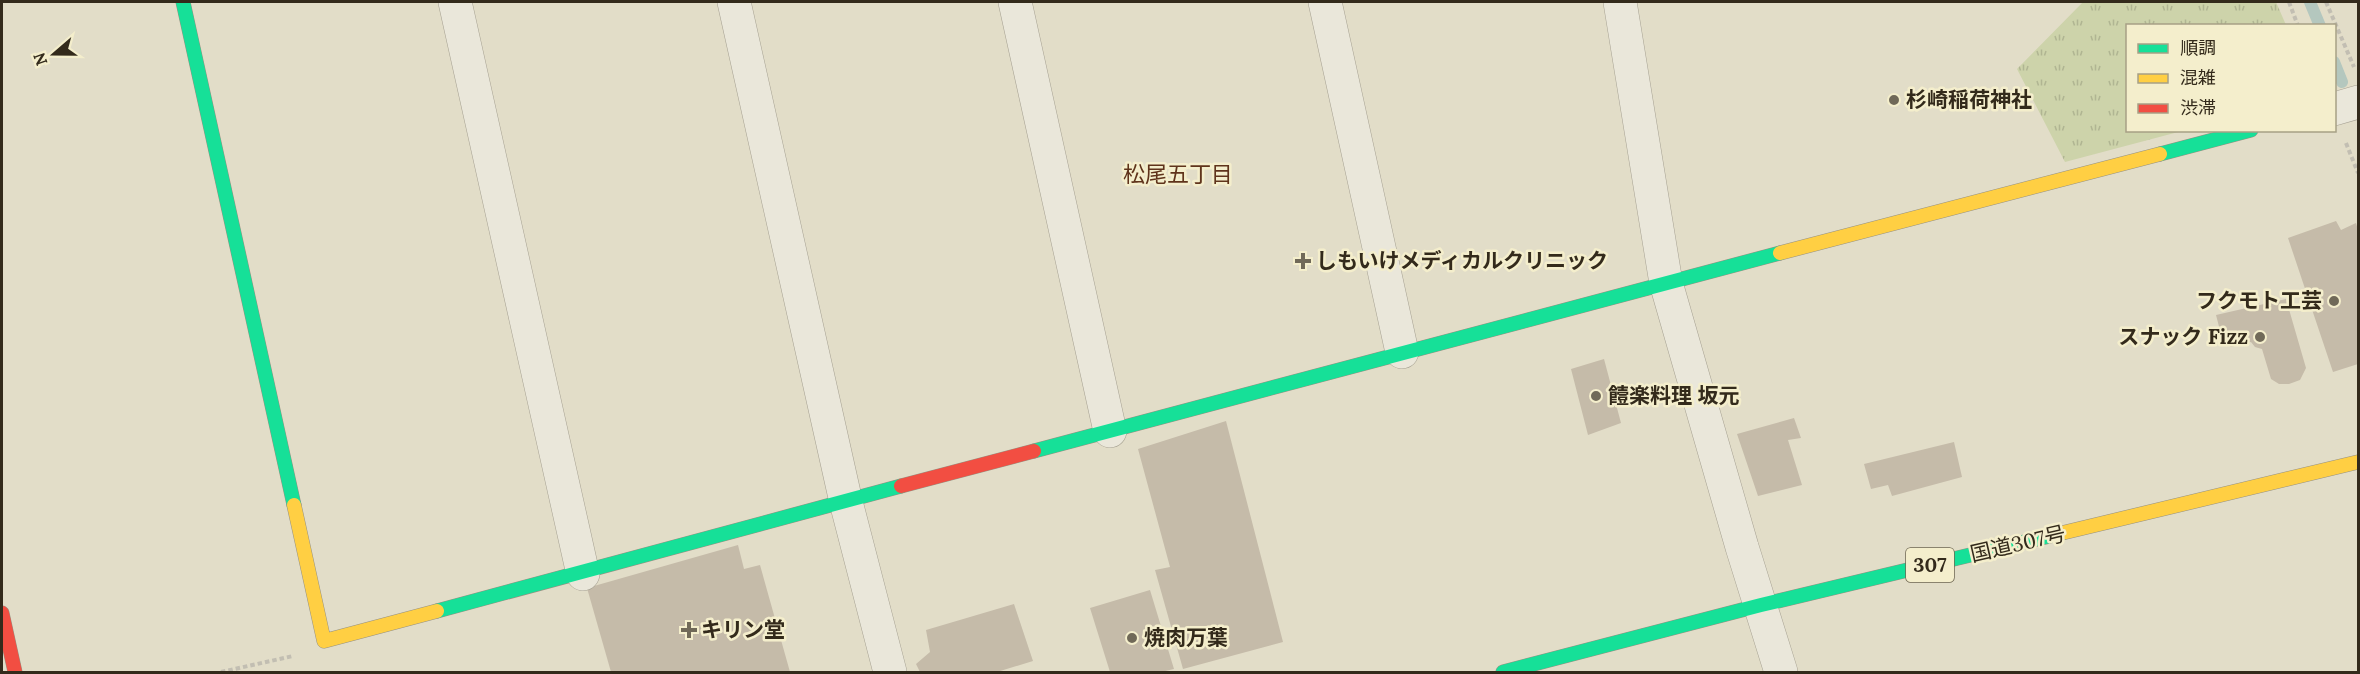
<svg xmlns="http://www.w3.org/2000/svg" width="2360" height="674" font-family="Lora,'Noto Sans JP',serif">
<style>
.grass{fill:url(#grass-tufts)}
.lines{fill:none;stroke-linecap:round;stroke-linejoin:round}
.stream{stroke:#b4c7be;stroke-width:12}
.building{fill:#c5bba9}
.street-casing{stroke:#a6a192;stroke-width:34}
.fast-casing{stroke:#969182;stroke-width:15}
.slow-casing{stroke:#969182;stroke-width:15}
.jam-casing{stroke:#969182;stroke-width:15}
.path{stroke:#c2beb2;stroke-width:4;stroke-dasharray:4.5 3;stroke-linecap:butt}
.street{stroke:#eae7da;stroke-width:33}
.fast{stroke:#16e098;stroke-width:14}
.slow{stroke:#ffcf43;stroke-width:14}
.jam{stroke:#f24e42;stroke-width:14}
.poi-dot{fill:#706958;stroke:#f4eecc;stroke-width:2}
.labels{text-anchor:middle;stroke-width:5;stroke-linejoin:round;paint-order:stroke}
.shield{fill:#f4eecc;stroke:#6d6550;stroke-width:1.5}
.shield-label{font-size:20px;font-weight:bold;fill:#332a1b}
.poi-label{font-size:21px;font-weight:bold;fill:#332a1b;stroke:#f4eecc;text-anchor:start}
.street-label{font-size:21px;fill:#332a1b;stroke:#f4eecc}
.neighbourhood-label{font-size:22px;fill:#5f331b;stroke:#f4eecc}
</style>
<defs>
<pattern id="grass-tufts" width="24" height="20" patternUnits="userSpaceOnUse" patternTransform="scale(1.5)"><rect width="24" height="20" fill="#cdd3aa"/><path d="M3 7l-1-3M5 7V3M7 7l1-3M15 17l-1-3M17 17v-4M19 17l1-3" fill="none" stroke="#b0b592"/></pattern>
</defs>
<rect width="100%" height="100%" fill="#e2ddc8"/>
<path class="grass" d="M2083 2H2276L2286 25 2128 26V130L2182 131 2065 162 2017 69Z"/>
<g class="lines">
<path class="stream" d="M2310 2 2320 26
M2334 62 2342 82"/>
</g>
<path class="building" d="M2336 221 2341 230 2356 223 2358 230V364L2333 372 2288 238Z
M2286 299 2306 368 2300 380 2289 384H2279L2271 379 2262 349 2255 347 2251 342 2231 347 2223 342 2216 315Z
M1604 359 1621 423 1588 435 1571 369Z
M1794 418 1801 438 1788 440 1802 485 1758 496 1737 434Z
M1226 421 1283 642 1183 669 1155 570 1170 567 1138 449Z
M1954 442 1962 477 1892 496 1888 485 1871 489 1864 464Z
M738 545 744 569 760 565 790 672H611L587 588Z
M1150 590 1174 669 1161 672H1110L1090 608Z
M1014 604 1033 661 997 672H920L916 664 930 652 926 630Z"/>
<g class="lines">
<defs>
<path id="street" d="M455 2 583 574
M734 2 846 502 890 672
M1015 2 1110 431
M1325 2 1402 352
M1620 2 1666 283 1742 547 1781 672
M2334 109 2358 102"/>
<path id="fast" d="M183 2 294 505
M2160 154 2251 130
M1034 451 1780 253
M437 611 901 486
M1503 672 1761 605 2062 533"/>
<path id="slow" d="M1780 253 2160 154
M294 505 324 641 437 611
M2062 533 2358 462"/>
<path id="jam" d="M901 486 1034 451
M2 613 15 672"/>
</defs>
<use href="#street" class="street-casing"/>
<use href="#fast" class="fast-casing"/>
<use href="#slow" class="slow-casing"/>
<use href="#jam" class="jam-casing"/>
<path class="path" d="M2289 2 2298 26
M2326 2 2354 67
M2346 143 2358 173
M221 672 293 656"/>
<use href="#street" class="street"/>
<use href="#fast" class="fast"/>
<use href="#slow" class="slow"/>
<use href="#jam" class="jam"/>
</g>
<g class="poi-dot">
<circle cx="1894" cy="100" r="6"/>
<path d="M1300 252h6v6h6v6h-6v6h-6v-6h-6v-6h6z"/>
<circle cx="2334" cy="301" r="6"/>
<circle cx="2260" cy="337" r="6"/>
<circle cx="1596" cy="396" r="6"/>
<path d="M686 621h6v6h6v6h-6v6h-6v-6h-6v-6h6z"/>
<circle cx="1132" cy="638" r="6"/>
</g>
<g class="labels">
<rect class="shield" x="1906" y="548" width="48" height="34" rx="4.5"/>
<g class="shield-label">
<text x="1930" y="572">307</text>
</g>
<g class="poi-label">
<text x="1906" y="107">杉崎稲荷神社</text>
<text x="1316" y="268">しもいけメディカルクリニック</text>
<text x="2322" y="308" text-anchor="end">フクモト工芸</text>
<text x="2248" y="344" text-anchor="end">スナック Fizz</text>
<text x="1608" y="403">饐楽料理 坂元</text>
<text x="701" y="637">キリン堂</text>
<text x="1144" y="645">焼肉万葉</text>
</g>
<g class="street-label">
<text transform="translate(2018 544) rotate(-13)" y="7">国道307号</text>
</g>
<g class="neighbourhood-label">
<text x="1178" y="182">松尾五丁目</text>
</g>
</g>
<rect width="2360" height="674" fill="none" stroke="#332a1b" stroke-width="6"/>
<rect x="2126" y="24" width="210" height="108" fill="#f4eecc" stroke="#a7a085" stroke-width="1.5"/>
<rect x="2138" y="44" width="30" height="9" fill="#16e098" stroke="#a7a085" stroke-width="1.5"/>
<text x="2180" y="54" font-size="18" fill="#332a1b">順調</text>
<rect x="2138" y="74" width="30" height="9" fill="#ffcf43" stroke="#a7a085" stroke-width="1.5"/>
<text x="2180" y="84" font-size="18" fill="#332a1b">混雑</text>
<rect x="2138" y="104" width="30" height="9" fill="#f24e42" stroke="#a7a085" stroke-width="1.5"/>
<text x="2180" y="114" font-size="18" fill="#332a1b">渋滞</text>
<g transform="translate(54 54) rotate(250)" stroke="#f4eecc" stroke-width="4.5" paint-order="stroke">
<path d="M0-4.5L10 22L0 15L-10 22Z" fill="#332a1b"/>
<text y="-9" font-size="16" font-weight="bold" text-anchor="middle" fill="#332a1b">N</text>
</g>
</svg>
